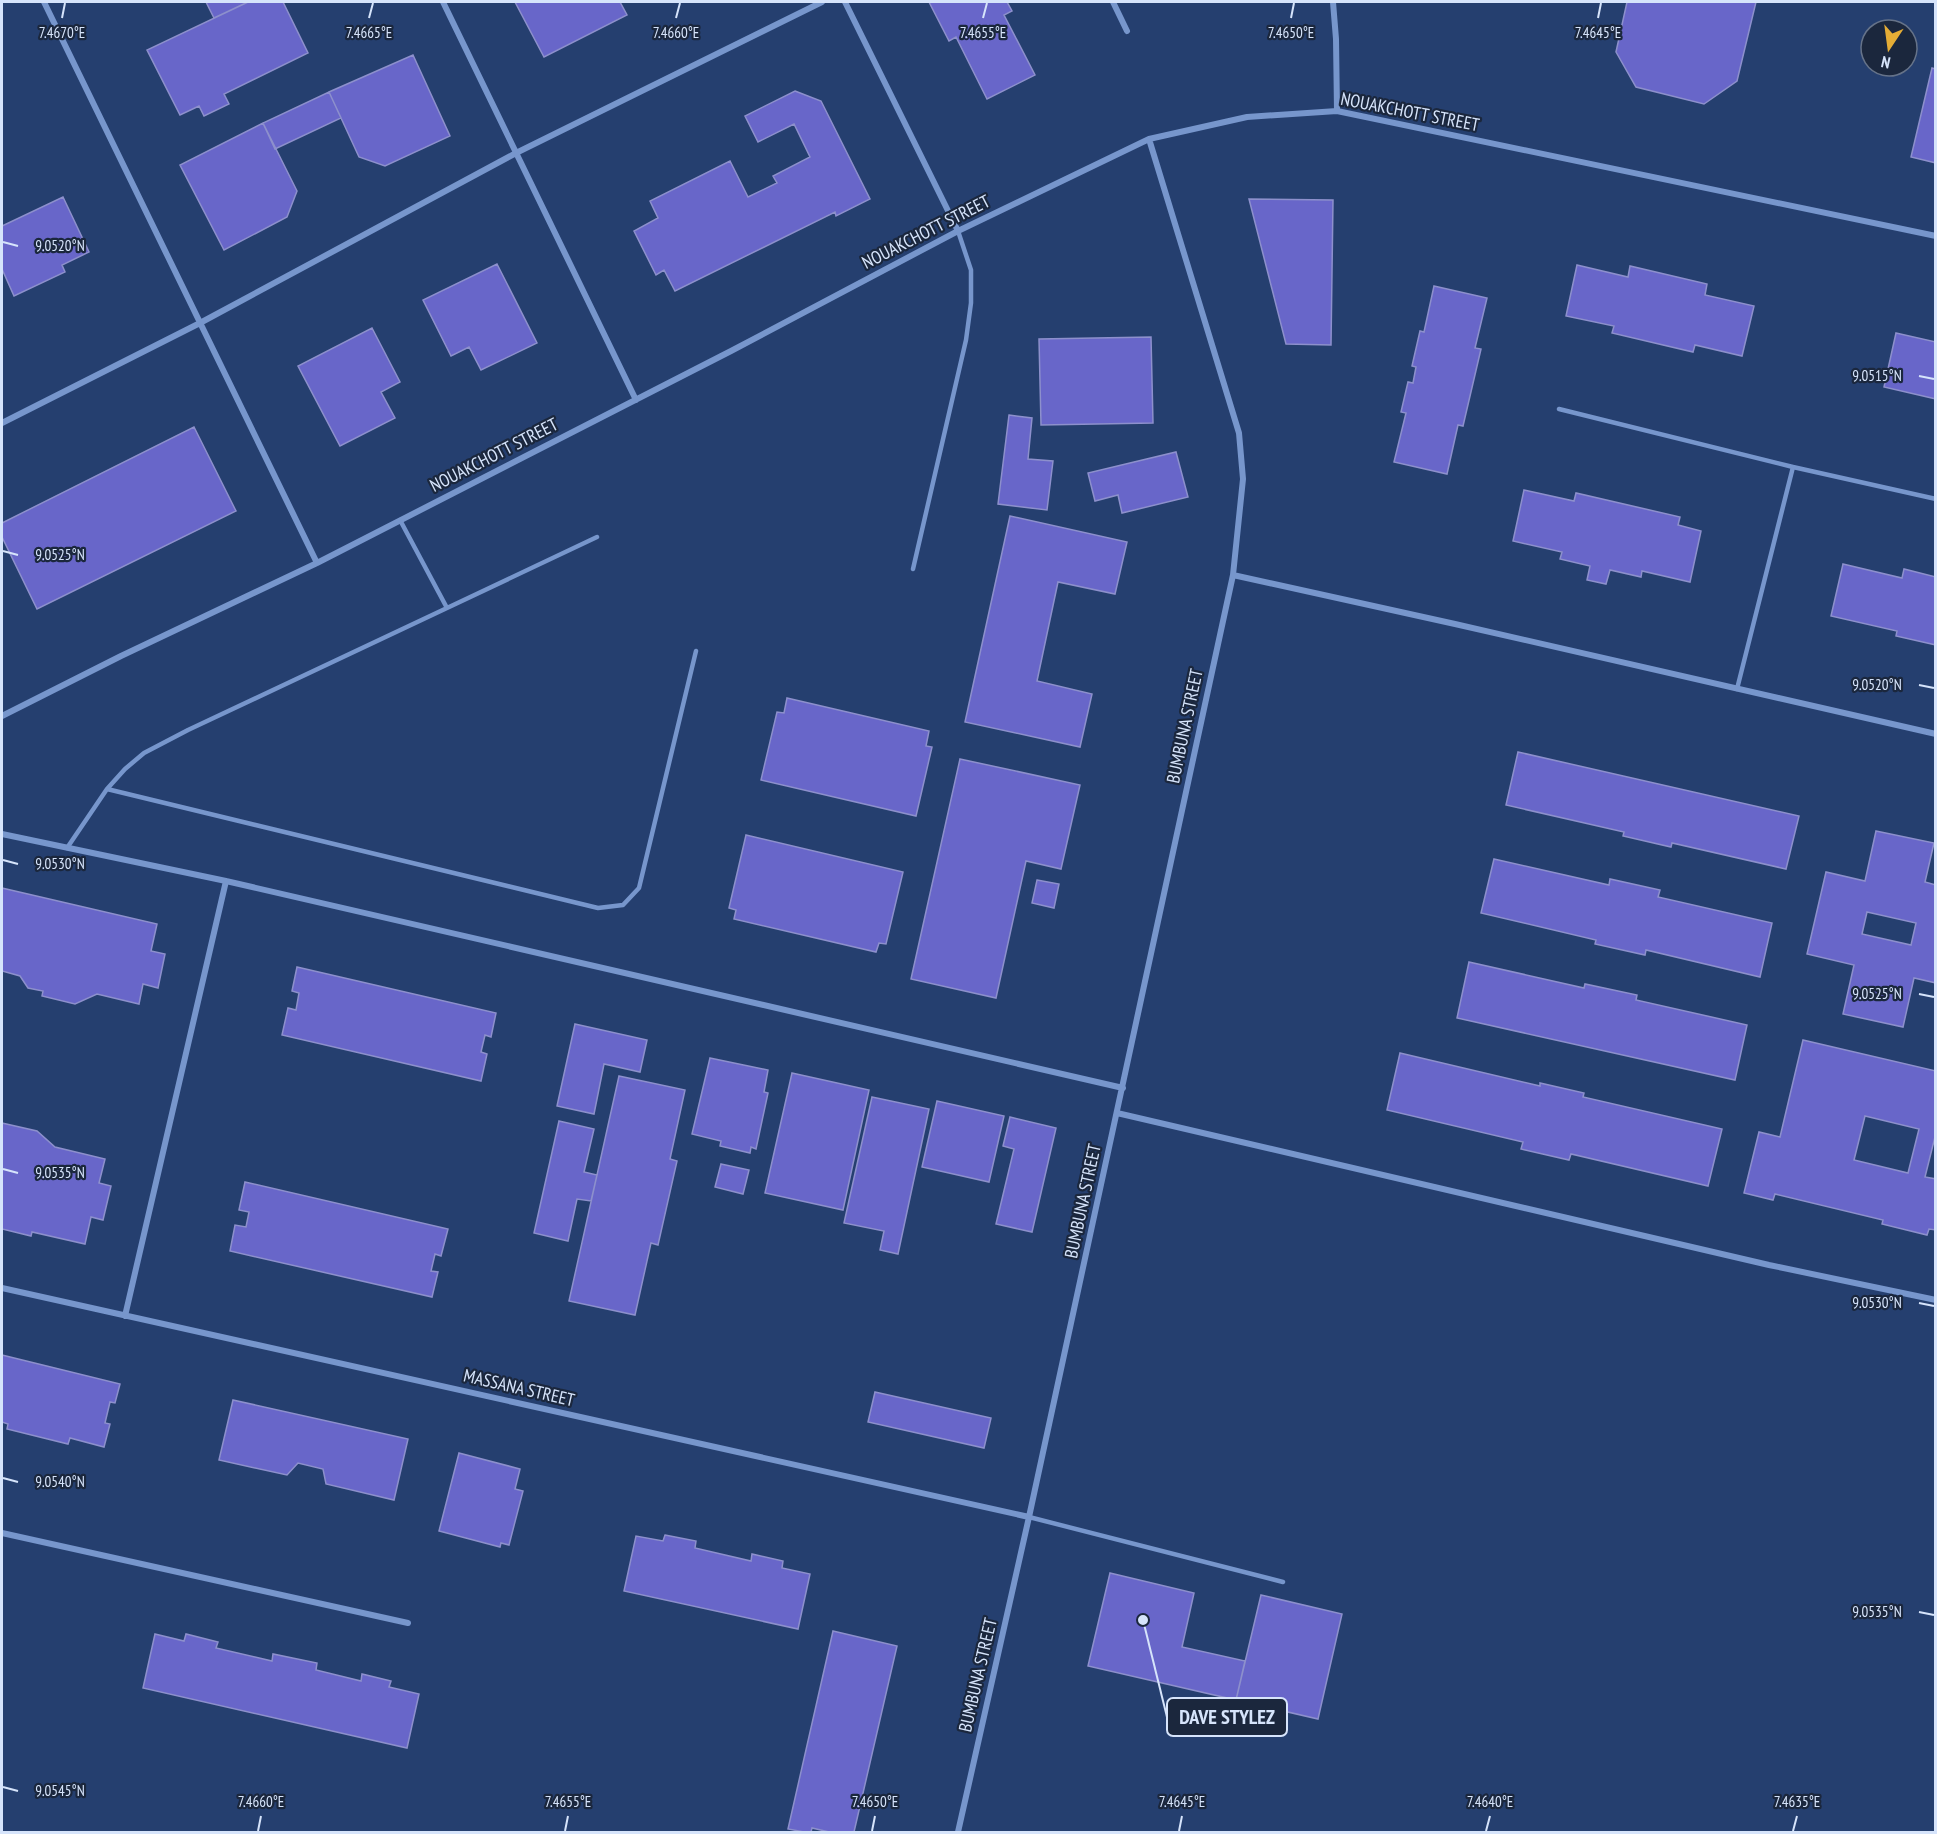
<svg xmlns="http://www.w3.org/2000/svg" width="1937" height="1834" font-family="'PT Sans Narrow',sans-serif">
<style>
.building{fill:#6866c9;stroke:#8d90cc;stroke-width:1.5;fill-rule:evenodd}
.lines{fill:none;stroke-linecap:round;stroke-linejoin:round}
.lane{stroke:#7796cc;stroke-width:4.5}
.street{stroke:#7796cc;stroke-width:6}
.ticks{fill:none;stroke:#d6e4fb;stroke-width:2}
.labels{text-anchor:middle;stroke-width:4.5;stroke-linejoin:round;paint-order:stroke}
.street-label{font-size:18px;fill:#d6e4fb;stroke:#1b273d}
.ticks-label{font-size:15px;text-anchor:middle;fill:#d6e4fb;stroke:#1b273d;stroke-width:4.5;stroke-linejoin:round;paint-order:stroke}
.leader{fill:none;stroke:#d6e4fb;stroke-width:2}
.callout-dot{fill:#d6e4fb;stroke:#1b273d;stroke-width:2}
.callout{fill:#1b273d;stroke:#d6e4fb;stroke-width:2}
.callout-label{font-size:20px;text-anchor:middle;font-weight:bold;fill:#d6e4fb}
</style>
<rect width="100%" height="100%" fill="#253f6f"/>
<path class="building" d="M206 2H248L214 18Z
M248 2H283L308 53 224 94 229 104 204 116 199 106 180 115 147 50Z
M515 2H620L627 15 544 57Z
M929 2H1007L1012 11 1004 15 1035 75 987 99 956 37 949 41Z
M1627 2H1756L1737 81 1704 104 1636 87 1616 52Z
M413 55 450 136 385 166 359 157 329 92Z
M1932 68 1936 69V163L1911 157Z
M795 91 821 101 870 199 836 216 835 212 675 291 664 270 656 275 634 231 658 218 650 201 730 161 748 197 777 183 773 176 810 157 794 124 758 142 745 116Z
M329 92 341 118 275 149 263 123Z
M263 123 297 191 287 217 224 250 180 165Z
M63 197 89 252 62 265 65 272 14 296 2 269V226Z
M1249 199 1333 200 1331 345 1286 344Z
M497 264 537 343 481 370 469 347 451 356 423 300Z
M1577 265 1628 277 1630 266 1707 284 1705 295 1754 306 1742 356 1695 345 1693 352 1612 333 1614 326 1566 316Z
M1434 286 1487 298 1475 348 1481 349 1463 426 1458 425 1447 474 1394 462 1406 413 1401 412 1408 382 1413 383 1416 367 1412 366 1420 331 1424 332Z
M372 328 400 382 381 392 395 418 340 446 298 366Z
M1896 333 1936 342V399L1884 387Z
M1151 337 1153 423 1041 425 1039 339Z
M1009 415 1032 418 1028 459 1053 461 1047 510 998 504Z
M194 427 236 511 37 609 2 537V523Z
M1176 452 1188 497 1122 513 1118 495 1095 501 1088 473Z
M1524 490 1574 501 1576 493 1680 517 1678 525 1701 531 1690 582 1642 571 1641 577 1610 570 1606 584 1587 580 1590 566 1560 559 1562 552 1513 541Z
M1010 516 1127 542 1115 594 1058 582 1037 681 1092 694 1080 747 965 722Z
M1843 564 1902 578 1904 569 1936 577V645L1896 636 1897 631 1831 616Z
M787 698 929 731 926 746 932 747 916 816 761 780 777 712 784 713Z
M1518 752 1799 816 1786 869 1672 843 1671 847 1623 836 1624 832 1506 805Z
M960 759 1080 785 1061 869 1026 861 996 998 911 979Z
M1876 831 1934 843 1925 882 1936 885V983L1914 978 1903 1027 1843 1014 1854 965 1807 954 1826 872 1865 881ZM1867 912 1916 923 1911 945 1862 934Z
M746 835 903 872 886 944 879 943 876 952 734 919 736 910 729 908Z
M1494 859 1609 885 1610 879 1660 890 1658 897 1772 923 1760 977 1646 950 1645 955 1595 944 1596 940 1481 913Z
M1037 880 1059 884 1054 908 1032 903Z
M2 888 157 924 151 951 165 954 158 988 143 984 139 1004 97 994 75 1004 42 996 43 991 28 988 20 976 2 971Z
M1469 962 1584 988 1585 984 1637 995 1636 1000 1747 1025 1735 1080 1457 1018Z
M297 967 496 1013 491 1037 485 1035 481 1052 487 1054 481 1081 282 1035 288 1008 296 1010 299 993 292 991Z
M575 1024 647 1040 640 1072 604 1064 594 1114 557 1106Z
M1803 1040 1936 1071V1133L1925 1177 1936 1179V1230L1929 1229 1927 1235 1882 1224 1883 1220 1775 1194 1773 1200 1744 1193 1759 1132 1780 1137ZM1865 1116 1919 1129 1908 1173 1854 1160Z
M1400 1053 1540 1086V1083L1584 1093 1583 1097 1722 1129 1708 1186 1571 1154 1569 1160 1521 1149 1523 1142 1387 1110Z
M710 1058 768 1070 764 1092 768 1093 756 1149 751 1147 750 1153 720 1146 721 1141 692 1134Z
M792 1073 869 1090 843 1210 765 1193Z
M619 1076 685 1090 670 1159 677 1161 658 1245 651 1243 635 1315 569 1301Z
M872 1097 929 1109 898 1254 880 1250 884 1231 844 1223Z
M937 1101 1004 1116 989 1182 922 1167Z
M1010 1117 1056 1128 1032 1232 996 1224 1014 1149 1003 1146Z
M559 1121 594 1129 584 1172 597 1175 591 1201 577 1199 568 1241 534 1233Z
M2 1123 37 1131 55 1147 105 1159 99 1183 111 1186 103 1220 91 1217 85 1244 32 1232 31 1236 2 1229Z
M721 1164 749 1170 743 1194 715 1187Z
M245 1182 448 1229 441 1256 435 1254 431 1271 438 1272 432 1297 230 1251 235 1225 246 1227 249 1212 239 1210Z
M2 1355 120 1384 115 1403 110 1402 105 1423 110 1424 104 1447 70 1438 68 1444 7 1429 8 1424 2 1422Z
M875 1392 991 1418 984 1448 868 1422Z
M233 1400 408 1439 394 1500 326 1484 323 1469 298 1463 287 1475 219 1460Z
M459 1453 520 1469 515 1489 523 1491 509 1545 501 1543 500 1547 439 1531Z
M665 1535 696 1541 695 1548 751 1561 752 1554 783 1561 782 1568 810 1574 798 1629 624 1591 636 1536 663 1541Z
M1110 1573 1194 1593 1182 1647 1245 1661 1236 1700 1088 1666Z
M1261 1595 1342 1614 1318 1719 1236 1700Z
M833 1631 897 1646 854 1832H829L812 1828 811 1832H804L788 1829Z
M155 1634 184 1641 186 1634 218 1642 216 1648 272 1661 273 1654 317 1663 316 1670 361 1681 362 1674 391 1681 389 1687 419 1694 407 1748 143 1688Z"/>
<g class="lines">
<path class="lane" d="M1559 409 1793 467 1936 499
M913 569 966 340 971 303V270L958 231
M447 608 597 537
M1737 689 1793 467
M107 789 598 908 623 905 639 888 696 651
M67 848 107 789 125 769 144 753 188 730 447 608 400 520
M1029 1517 1283 1582"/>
<path class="street" d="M44 2 317 563
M443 2 636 400
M845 2 958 231
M1113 2 1127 31
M1333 2 1336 39 1337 111
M1149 139 1239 433 1243 479 1233 575 1455 624 1936 734
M2 423 200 323 516 153 822 2
M2 716 121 656 317 563 731 351 958 231 1149 139 1247 117 1337 111 1936 236
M2 834 226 881 1123 1088
M1117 1113 1769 1265 1936 1300
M2 1288 1029 1517
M125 1316 226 881
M2 1533 408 1623
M958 1832 1029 1517 1233 575"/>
</g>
<path class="ticks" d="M62 18 65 3M369 18 373 3M676 18 680 3M983 18 987 3M1291 18 1294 3M1598 18 1601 3M3 242 18 246M1919 376 1934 379M3 551 18 555M1919 685 1934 688M3 860 18 864M1919 994 1934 997M3 1169 18 1173M1919 1303 1934 1306M3 1478 18 1482M1919 1612 1934 1615M3 1787 18 1791M258 1831 261 1816M565 1831 568 1816M872 1831 875 1816M1179 1831 1182 1816M1486 1831 1490 1816M1793 1831 1797 1816"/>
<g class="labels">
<g class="street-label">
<text transform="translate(1410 112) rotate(11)" y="6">NOUAKCHOTT STREET</text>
<text transform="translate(926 232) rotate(-27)" y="6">NOUAKCHOTT STREET</text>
<text transform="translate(494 455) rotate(-27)" y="6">NOUAKCHOTT STREET</text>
<text transform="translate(1185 726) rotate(-78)" y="6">BUMBUNA STREET</text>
<text transform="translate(1083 1201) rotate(-78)" y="6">BUMBUNA STREET</text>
<text transform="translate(519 1388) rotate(13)" y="6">MASSANA STREET</text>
<text transform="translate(978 1675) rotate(-77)" y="6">BUMBUNA STREET</text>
</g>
</g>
<g class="ticks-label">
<text x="62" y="38">7.4670°E</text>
<text x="369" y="38">7.4665°E</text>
<text x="676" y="38">7.4660°E</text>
<text x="983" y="38">7.4655°E</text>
<text x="1291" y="38">7.4650°E</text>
<text x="1598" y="38">7.4645°E</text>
<text x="60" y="251">9.0520°N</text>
<text x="1877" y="381">9.0515°N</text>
<text x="60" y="560">9.0525°N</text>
<text x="1877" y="690">9.0520°N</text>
<text x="60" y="869">9.0530°N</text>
<text x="1877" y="999">9.0525°N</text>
<text x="60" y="1178">9.0535°N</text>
<text x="1877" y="1308">9.0530°N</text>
<text x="60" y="1487">9.0540°N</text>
<text x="1877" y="1617">9.0535°N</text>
<text x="60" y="1796">9.0545°N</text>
<text x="261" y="1807">7.4660°E</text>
<text x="568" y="1807">7.4655°E</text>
<text x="875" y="1807">7.4650°E</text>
<text x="1182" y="1807">7.4645°E</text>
<text x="1490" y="1807">7.4640°E</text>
<text x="1797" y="1807">7.4635°E</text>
</g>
<path class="leader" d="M1143 1620L1167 1717"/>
<circle class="callout-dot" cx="1143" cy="1620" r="6"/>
<rect class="callout" x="1167" y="1698" width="120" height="38" rx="6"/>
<g class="callout-label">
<text x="1227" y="1724">DAVE STYLEZ</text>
</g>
<rect width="1937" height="1834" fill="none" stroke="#d6e4fb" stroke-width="6"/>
<g transform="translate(1889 48) rotate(193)"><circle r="28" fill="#1b273d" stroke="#667389" stroke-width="1.5"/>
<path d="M0-4.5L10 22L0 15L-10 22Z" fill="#e5ad36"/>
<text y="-9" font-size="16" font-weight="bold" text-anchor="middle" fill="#d6e4fb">N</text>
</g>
</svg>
